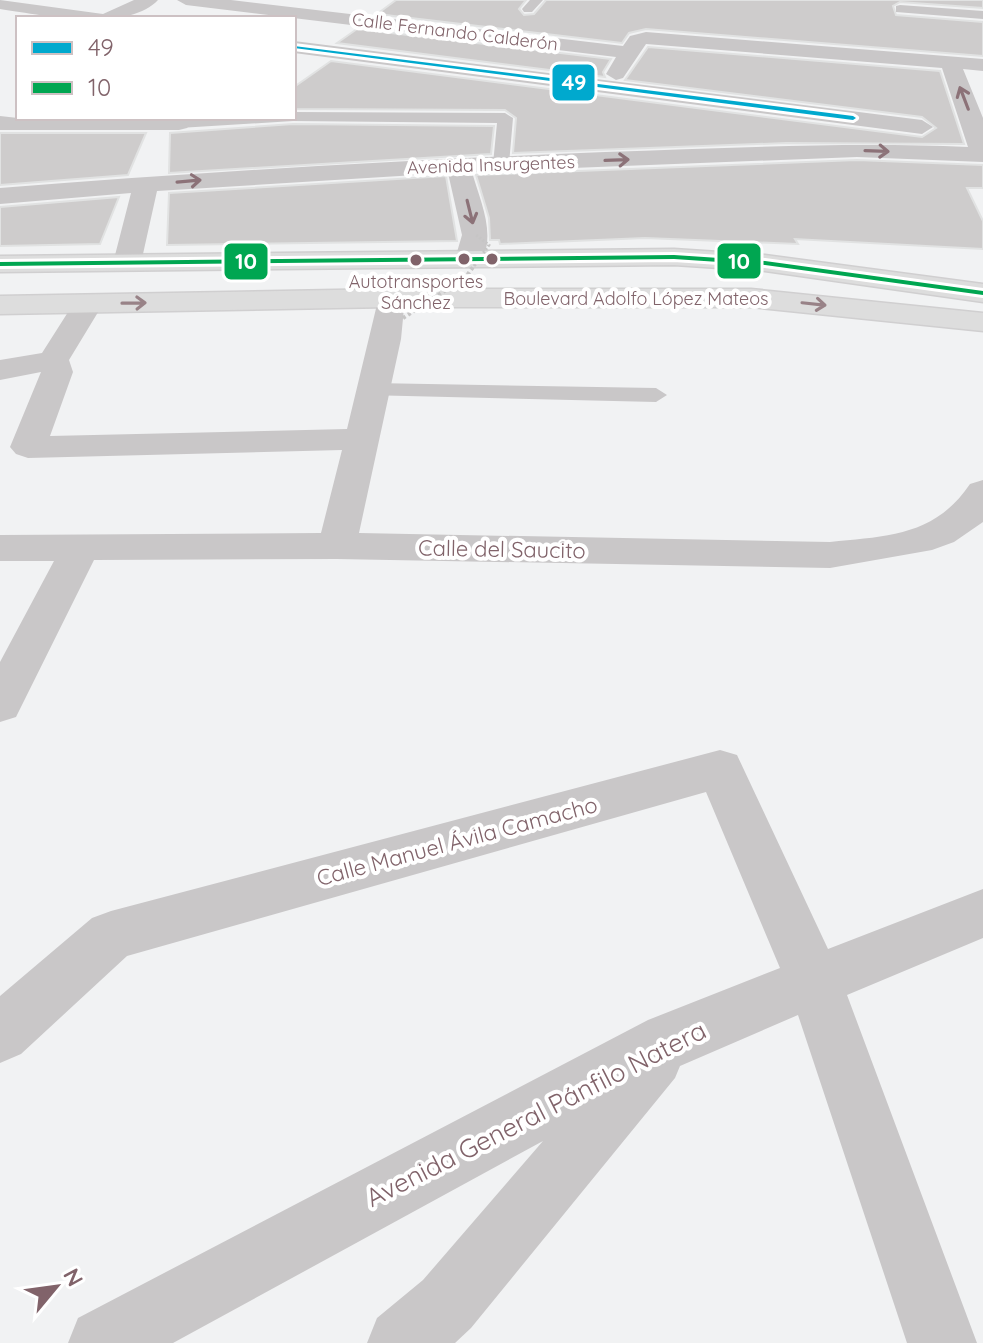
<svg xmlns="http://www.w3.org/2000/svg" width="983" height="1343" font-family="Quicksand,sans-serif">
<style>
.building{fill:#cecccc;stroke:#e1e2e2;stroke-width:2}
.lines{fill:none;stroke-linecap:round;stroke-linejoin:round}
.primary-casing{stroke:#d0cfd0;stroke-width:3}
.service{fill:#c9c7c8;fill-rule:evenodd}
.minor{fill:#c9c7c8;fill-rule:evenodd}
.primary{fill:#ddd;fill-rule:evenodd}
.path-bridge-far1{stroke:#c6c5c5;stroke-width:3;stroke-dasharray:2 2;stroke-linecap:butt}
.path-bridge{stroke:#c6c5c5;stroke-width:4;stroke-dasharray:3 3;stroke-linecap:butt}
.bus-1-casing{stroke:#fff;stroke-width:6}
.bus-2-casing{stroke:#fff;stroke-width:6}
.bus-1{fill:#00a9ce;fill-rule:evenodd}
.bus-2{fill:#00a651;fill-rule:evenodd}
.oneway{stroke:#8c7278}
.oneway2{stroke:#988287}
.bus-dot{fill:#81636a;stroke:#fff;stroke-width:3}
.labels{text-anchor:middle;stroke-width:8;stroke-linejoin:round;paint-order:stroke}
.far-street-label{font-size:18px;fill:#81636a;stroke:#fff}
.far-bus-label{font-size:18px;fill:#81636a;stroke:#fff}
.street-label{font-size:22px;fill:#81636a;stroke:#fff}
.near-street-label{font-size:26px;fill:#81636a;stroke:#fff}
.line-badge{stroke:#fff;stroke-width:3}
.badge-label{font-size:22px;text-anchor:middle;font-weight:bold;fill:#fff}
</style>
<rect width="100%" height="100%" fill="#f1f2f3"/>
<path class="building" d="M396 0H526L519 9 524 15 534 14 546 0H983V8L900 2 893 6 896 15 983 22V56L646 29 629 33 622 43 377 14Z
M357 29 611 59 603 72 605 77 337 43Z
M648 47 940 71 964 144 786 143 513 153 516 118 505 110 294 109V87L331 61 922 137 936 128 922 117 625 80Z
M293 124 494 126 491 154 169 173 170 133Z
M0 133H146L128 175 0 185Z
M857 160 983 165V188H967L983 221V249L795 239 798 244 645 238 500 244 499 240H490L489 218 476 175Z
M446 176 457 241 167 245 169 193Z
M119 197 100 244 0 246V207Z"/>
<g class="lines">
<defs>
<path id="primary" d="M674 249 765 255 983 284V302L765 271 674 265 0 272V256Z
M390 289H751L983 313V331L751 307H390L0 314V296Z"/>
</defs>
<use href="#primary" class="primary-casing"/>
<path class="service" d="M530 0H543L532 12H524L522 9Z
M900 5 983 11V19L896 12V6Z
M294 112 505 113 513 118 509 164 501 169 493 164 497 123 293 121 179 128 171 123 187 118H294Z
M373 383 656 388 667 395 656 402 365 395 362 390 365 385Z"/>
<path class="minor" d="M0 0 103 14 134 0H158C127 33 41 15 0 9Z
M177 0H231L623 46 630 36 646 32 983 59V71L963 69 983 118V162L857 157 472 172C480 201 498 237 479 265H459L455 259 462 235 448 173 157 191 141 263 137 269H117L113 263 131 193 0 204V188C202 172 403 160 605 152 726 148 847 142 968 147L942 68 646 44 623 78 616 80 606 74 616 57 186 5Z
M294 41 922 120 933 127 922 134 294 53Z
M0 116 18 118H196L187 128 179 130H0Z
M390 289 400 292 405 298 401 339 359 533 830 542C888 536 935 536 970 484L983 480V522L954 542 932 550 830 568 337 559 94 560 16 717 0 722V662L54 561H0V535L321 533 342 450 28 458 16 454 10 447 41 372 0 380V360L42 353 77 298H99L103 304 69 360 73 372 50 436 347 429 380 292Z
M720 750 737 755 828 949 983 889V938L847 995 977 1343H907L798 1015 680 1066 675 1078 471 1328 455 1343H367L377 1318 423 1280 543 1141 173 1343H68L78 1318 648 1020 780 968 706 792 127 956 21 1054 0 1063V996L92 918 111 911Z"/>
<use href="#primary" class="primary"/>
<path class="path-bridge-far1" d="M474 266 489 245 476 235"/>
<path class="path-bridge" d="M403 318 466 277 475 264"/>
<defs>
<path id="bus-1" d="M294 46 853 116 856 118 853 120 294 48Z"/>
<path id="bus-2" d="M674 255 765 261 983 291V295L765 265 674 259 0 266V262Z"/>
</defs>
<use href="#bus-1" class="bus-1-casing"/>
<use href="#bus-2" class="bus-2-casing"/>
<use href="#bus-1" class="bus-1"/>
<use href="#bus-2" class="bus-2"/>
</g>
<defs><path id="oneway-shaft" d="M-6 0H5M1.5-3L5.5 0L1.5 3" fill="none" stroke-width="1.6" stroke-linecap="round" stroke-linejoin="round" transform="scale(2)"/></defs>
<g class="oneway">
<use href="#oneway-shaft" transform="translate(964 98) rotate(-111)"/>
<use href="#oneway-shaft" transform="translate(877 151) rotate(2)"/>
<use href="#oneway-shaft" transform="translate(617 160) rotate(-2)"/>
<use href="#oneway-shaft" transform="translate(189 181) rotate(-5)"/>
<use href="#oneway-shaft" transform="translate(470 212) rotate(76)"/>
</g>
<g class="oneway2">
<use href="#oneway-shaft" transform="translate(134 303) rotate(-1)"/>
<use href="#oneway-shaft" transform="translate(814 304) rotate(6)"/>
</g>
<g class="bus-dot">
<circle cx="464" cy="259" r="7"/>
<circle cx="492" cy="259" r="7"/>
<circle cx="416" cy="260" r="7"/>
</g>
<g class="labels">
<g class="far-street-label">
<text transform="translate(455 32) rotate(7)" y="6">Calle Fernando Calderón</text>
<text transform="translate(491 165) rotate(-2)" y="6">Avenida Insurgentes</text>
<text x="636" y="305">Boulevard Adolfo López Mateos</text>
</g>
<g class="far-bus-label">
<text x="416" y="288">Autotransportes<tspan x="416" dy="21">Sánchez</tspan></text>
</g>
<g class="street-label">
<text transform="translate(502 549) rotate(1)" y="8">Calle del Saucito</text>
<text transform="translate(457 841) rotate(-15)" y="8">Calle Manuel Ávila Camacho</text>
</g>
<g class="near-street-label">
<text transform="translate(536 1114) rotate(-27)" y="9">Avenida General Pánfilo Natera</text>
</g>
</g>
<g class="line-badge">
<rect x="551" y="63" width="45" height="39" rx="8" fill="#00a9ce"/>
<rect x="716" y="242" width="46" height="38" rx="8" fill="#00a651"/>
<rect x="223" y="242" width="46" height="39" rx="8" fill="#00a651"/>
</g>
<g class="badge-label">
<text x="574" y="90">49</text>
<text x="739" y="269">10</text>
<text x="246" y="269">10</text>
</g>
<rect x="16" y="16" width="280" height="104" fill="#ffffff" stroke="#cdc1c3" stroke-width="2"/>
<rect x="32" y="42" width="40" height="12" fill="#00a9ce" stroke="#cdc1c3" stroke-width="2"/>
<text x="88" y="56" font-size="24" fill="#81636a">49</text>
<rect x="32" y="82" width="40" height="12" fill="#00a651" stroke="#cdc1c3" stroke-width="2"/>
<text x="88" y="96" font-size="24" fill="#81636a">10</text>
<g transform="translate(56 1287) rotate(61)" stroke="#ffffff" stroke-width="6" paint-order="stroke">
<path d="M0-6L14 30L0 20L-14 30Z" fill="#81636a"/>
<text y="-12" font-size="22" font-weight="bold" text-anchor="middle" fill="#81636a">N</text>
</g>
</svg>
